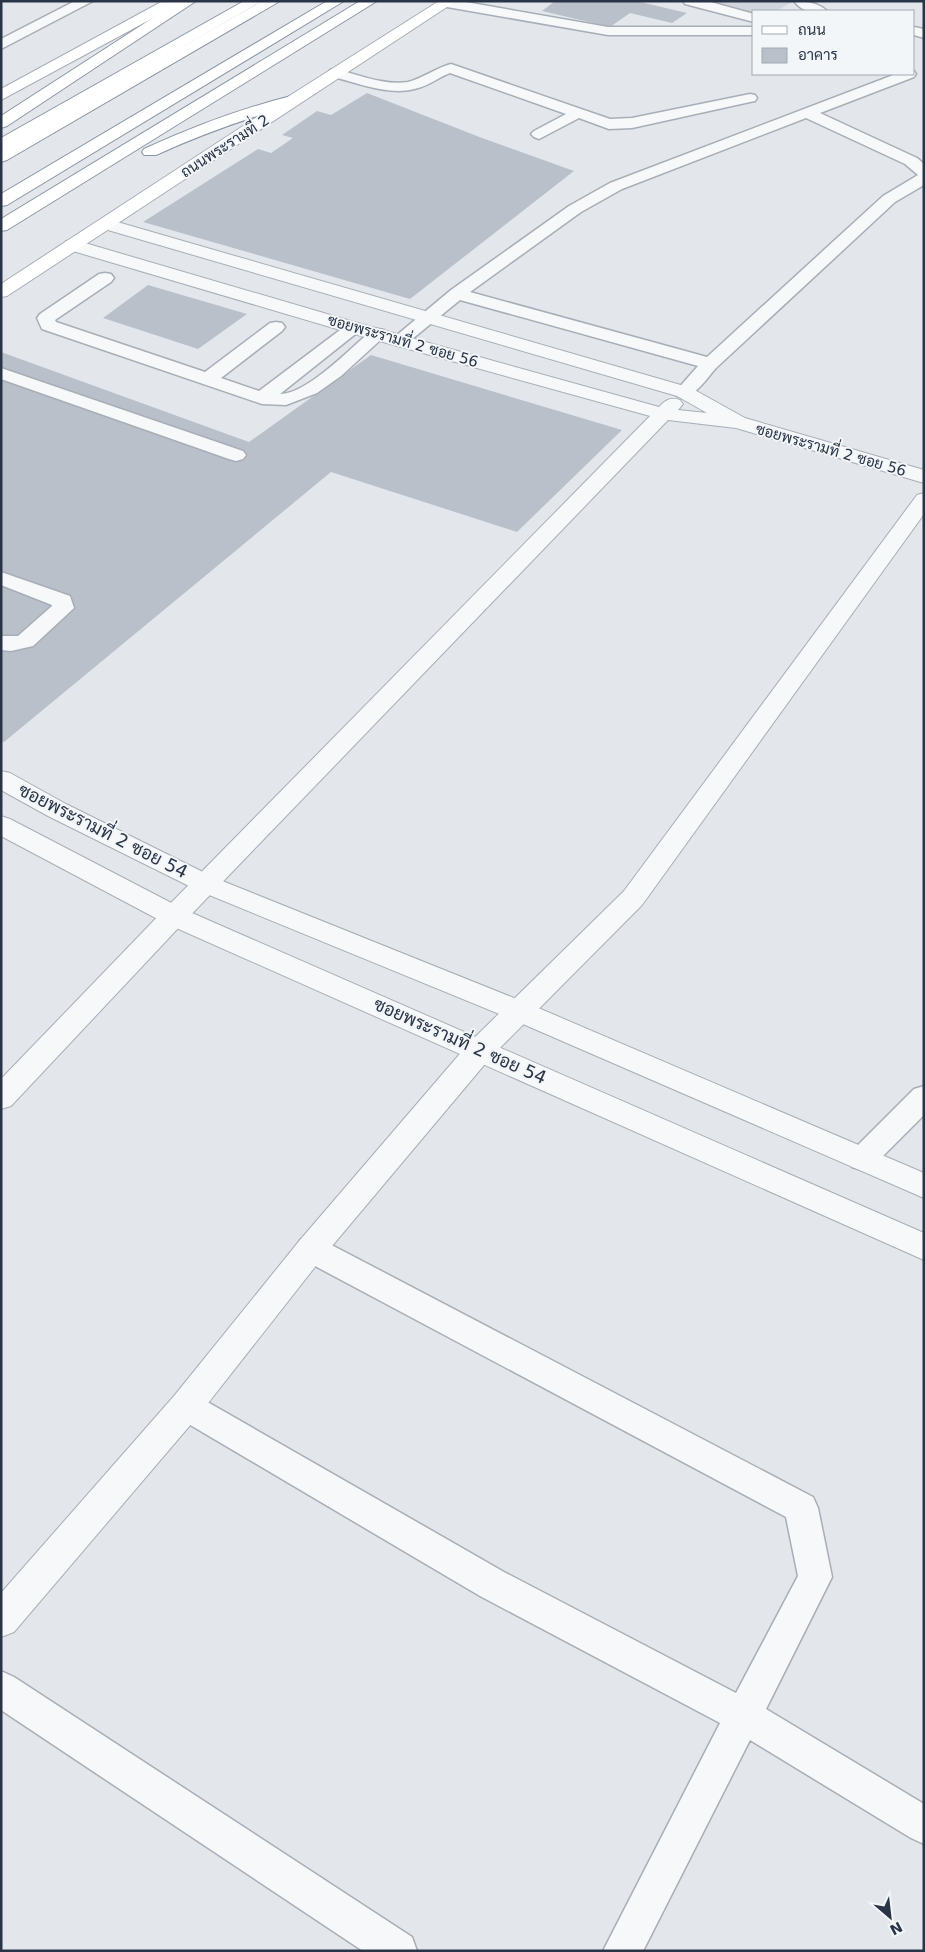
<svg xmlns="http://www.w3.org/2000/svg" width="925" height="1952" font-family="'DejaVu Sans',Sarabun,sans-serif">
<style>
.built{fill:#d1d6de}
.building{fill:#bac0ca}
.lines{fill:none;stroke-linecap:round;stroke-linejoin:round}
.service-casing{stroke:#a7aeb7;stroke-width:3}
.minor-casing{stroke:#a7aeb7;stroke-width:2}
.tertiary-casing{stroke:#a7aeb7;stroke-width:2}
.secondary-casing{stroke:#a7aeb7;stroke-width:2}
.trunk-casing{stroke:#8995a4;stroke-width:2}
.motorway-casing{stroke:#8995a4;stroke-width:2}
.service{fill:#f6f8fa;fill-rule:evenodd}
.minor{fill:#f6f8fa;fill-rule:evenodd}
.tertiary{fill:#f6f8fa;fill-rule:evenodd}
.secondary{fill:#fff;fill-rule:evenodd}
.trunk{fill:#fff;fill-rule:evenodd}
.motorway{fill:#fff;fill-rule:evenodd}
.labels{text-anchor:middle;stroke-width:4;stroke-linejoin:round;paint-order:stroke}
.far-street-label{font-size:15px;fill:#293546;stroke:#f3f6f9}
.street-label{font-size:18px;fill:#293546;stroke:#f3f6f9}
</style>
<rect width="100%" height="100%" fill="#e3e7ec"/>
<path class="built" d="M700 1H794L776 11H754V16Z"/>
<path class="building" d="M555 1H636L687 13 672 23 630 13 610 27 542 11Z
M367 93 482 138 574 171 410 299 143 222 258 149 271 153 293 138 282 135 317 111 331 115Z
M148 285 247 314 198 349 103 318Z
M1 352 249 442 371 355 622 430 517 532 331 472 4 742 1 741Z"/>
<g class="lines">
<defs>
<path id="service" d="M75 1H93L1 49V39Z
M441 1H460L608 27H754V35H608L447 7 442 6Z
M683 1H707L754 14V22L685 4Z
M794 1C805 1 819 3 827 11 813 12 803 13 794 1Z
M914 27 924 29V38L914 35Z
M451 64 610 119 632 118 750 94 755 95 757 98 755 101 750 102 632 128 609 129 579 118 539 139 534 137 531 134 534 131 566 114 450 73C439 77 430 85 418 88 390 97 358 83 330 76L328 73 330 70 335 69C357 74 384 86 408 82 421 79 436 68 451 64Z
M914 71 916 74 914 77 820 113 917 158 924 164V185L895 202 716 368C706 379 694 400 677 396L675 392 698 366 460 300 406 344 400 345 394 344 391 340 451 290 569 206 610 183 896 74H914ZM806 118 905 164 918 175 883 196 707 357 470 292 581 212 622 189Z
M105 273 111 274 114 278 111 282 55 320 56 322 205 372 270 323 276 322 282 323 285 327 282 331 221 378 259 391 348 324 354 323 360 324 363 328 280 394C307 394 351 348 372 330L378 329 384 330 387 334 341 376 317 393 286 405 262 404 42 329 37 318 40 314 99 274Z
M1 368 243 451 246 455 243 459 236 461 229 459 1 379Z
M1 572 70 596 74 608 33 646 11 651 1 650V636H18L52 606V605L1 585Z
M924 1086V1115L872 1167 862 1170 852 1167 848 1159 852 1151 914 1089Z
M311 1237 322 1240 813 1497 818 1508 832 1577 766 1709 924 1804V1844L911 1838 750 1740 643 1951H603L720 1723 480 1596 175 1416 170 1406 175 1396 186 1392 197 1396 504 1572 736 1693 798 1576 786 1517 300 1258 296 1249 300 1240Z
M1 1671 14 1677 412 1937 417 1951H363L1 1710Z"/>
<path id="minor" d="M107 219 691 388 745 418 924 470V483L736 428 668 420 183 923 11 1106 1 1109V1079L165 909 650 416 347 332 66 249 63 245 66 241 72 240 78 241 361 324 659 407C666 400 670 397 680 400L683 404 678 410 707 413 677 396 101 228 98 224 101 220Z
M924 493V514L642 905 490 1058 322 1258 198 1416 14 1632 1 1637V1593L174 1396 300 1240 470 1042 624 891 917 495Z"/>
<path id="tertiary" d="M1 771 10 773 66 804 215 878 529 1004 924 1173V1198L509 1018 197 890 48 816 1 790Z
M1 816 10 819 183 909 924 1233V1260L165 923 1 836Z"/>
<path id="secondary" d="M163 1H181L179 4 1 100V89Z
M439 1H456L7 296 1 297V284L286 98Z"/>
<path id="trunk" d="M179 1H196L7 126 1 128V116Z
M244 1H262L7 148 1 150V138Z
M360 1H377L7 230 1 231V219Z
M291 96 296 98 299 101 296 104C248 118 202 134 156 155H144L142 152 144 149C192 127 240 109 291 96Z"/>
<path id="motorway" d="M262 1H280L7 160 1 162V150Z
M327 1H344L7 205 1 206V194Z"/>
</defs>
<use href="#service" class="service-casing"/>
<use href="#minor" class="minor-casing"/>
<use href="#tertiary" class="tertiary-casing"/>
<use href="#secondary" class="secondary-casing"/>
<use href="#trunk" class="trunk-casing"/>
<use href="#motorway" class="motorway-casing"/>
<use href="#service" class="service"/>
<use href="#minor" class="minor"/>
<use href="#tertiary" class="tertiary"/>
<use href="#secondary" class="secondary"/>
<use href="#trunk" class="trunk"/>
<use href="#motorway" class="motorway"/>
</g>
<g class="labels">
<g class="far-street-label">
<text transform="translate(225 146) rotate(-33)" y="5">ถนนพระรามที่ 2</text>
<text transform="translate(403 341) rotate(16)" y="5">ซอยพระรามที่ 2 ซอย 56</text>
<text transform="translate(831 450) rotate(16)" y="5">ซอยพระรามที่ 2 ซอย 56</text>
</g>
<g class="street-label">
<text transform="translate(103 831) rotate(27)" y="6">ซอยพระรามที่ 2 ซอย 54</text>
<text transform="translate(460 1041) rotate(24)" y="6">ซอยพระรามที่ 2 ซอย 54</text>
</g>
</g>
<rect width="925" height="1952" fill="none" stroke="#293546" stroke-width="5"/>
<rect x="752" y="10" width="162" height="65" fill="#f3f6f9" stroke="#a2a9b1"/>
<rect x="762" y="26" width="25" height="8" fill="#ffffff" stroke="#a2a9b1"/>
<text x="798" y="35" font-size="15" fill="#293546">ถนน</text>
<rect x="762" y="48" width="25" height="15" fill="#bac0ca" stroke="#a2a9b1"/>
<text x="798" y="60" font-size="15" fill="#293546">อาคาร</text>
<g transform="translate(890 1917) rotate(152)" stroke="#f3f6f9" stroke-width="4" paint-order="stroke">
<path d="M0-4L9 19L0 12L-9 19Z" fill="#293546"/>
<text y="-8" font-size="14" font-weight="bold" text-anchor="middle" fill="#293546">N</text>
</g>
</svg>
